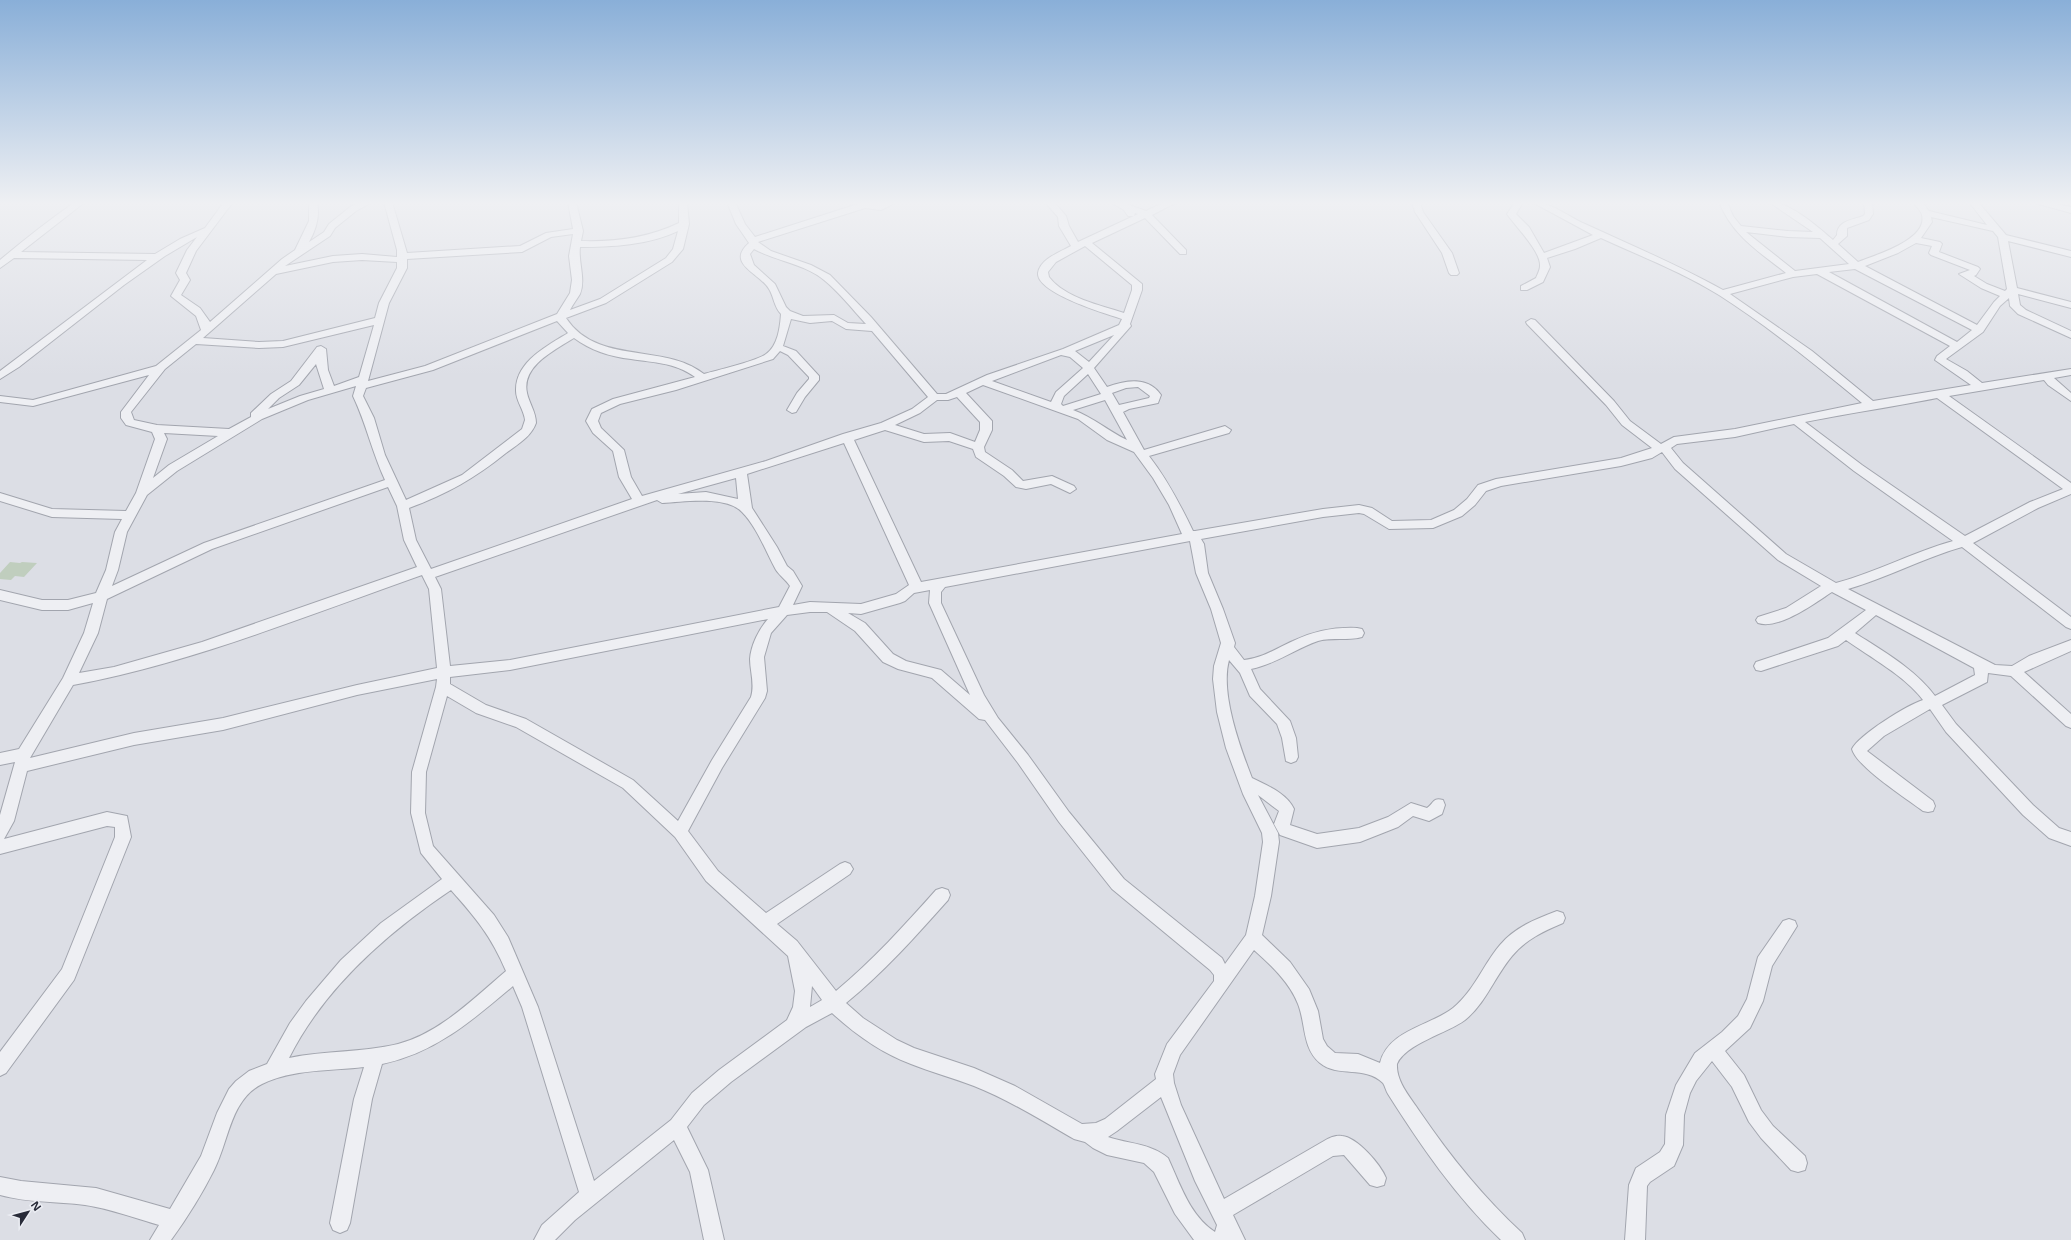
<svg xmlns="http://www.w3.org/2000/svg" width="2071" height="1240" font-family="'Open Sans',sans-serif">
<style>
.green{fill:#c0cebe}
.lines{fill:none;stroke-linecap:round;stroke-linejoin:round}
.minor-casing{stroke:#a2a5ae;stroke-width:2}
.minor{fill:#eeeff3;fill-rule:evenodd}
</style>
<rect width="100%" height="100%" fill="#dcdee5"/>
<path class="green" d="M10 562 20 563 22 562 37 563 24 577 15 576 11 580 0 579V573Z"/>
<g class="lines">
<defs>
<path id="minor" d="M75 202H85L21 252 155 254 180 239 205 228 224 202H233L196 251 186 273 190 280 181 295 200 308 210 322 282 259 295 250 309 221V202H317C320 216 316 230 309 242L324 232 329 224 350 207 361 202H372L356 211 335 228 330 236 285 266 333 256 362 254 397 257V250L384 202H392L407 253 520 246 546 233 573 229 568 202H576L583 231 581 241C615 242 648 238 679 223V202H687L689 224 683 249 672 262 606 303 566 318C598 366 663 342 704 374 718 370 757 361 766 354 778 346 780 327 781 314 774 307 774 297 769 289 760 273 725 264 749 243L736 224 727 202H735L745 224 755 237 864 202C876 204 886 202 897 202L881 210 865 208 758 242 771 251 811 265 830 275 871 317 937 394H946L987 375 1063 349 1119 325 1122 319C1106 314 1036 293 1038 273 1040 259 1060 252 1071 246L1059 226 1058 217 1045 202H1054L1066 216 1069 226 1078 242 1138 214 1135 213 1134 216H1128L1124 210 1110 202H1121L1146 211 1165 202H1177L1152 215 1186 250V254H1180L1145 218 1092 243 1142 284V290L1130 324 1131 326 1094 368 1107 387C1126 380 1148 376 1161 395L1158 403 1129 409 1123 412 1144 450 1225 426 1231 430 1229 433 1149 456C1167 479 1180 504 1193 531H1195L1323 509 1359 505 1372 508 1392 521 1431 520 1454 510 1467 499 1478 485 1496 479 1621 458 1652 448 1622 425 1606 405 1527 324 1526 322 1531 319 1535 320 1614 401 1630 421 1661 444 1674 437 1735 429 1862 403C1816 365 1769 327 1719 295 1682 272 1640 256 1601 238L1575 249 1547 258 1550 267 1543 282 1527 290H1521V286L1536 278C1537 275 1540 270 1540 266 1541 251 1515 226 1507 214L1515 202H1523L1516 214 1529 227 1544 253 1593 235 1532 202C1551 202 1567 216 1585 224 1631 245 1678 265 1723 290L1786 273C1758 251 1733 236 1719 202H1727L1733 216 1741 226 1788 231 1813 232 1769 202C1790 202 1817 226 1833 240L1837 235C1837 221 1852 220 1863 216L1865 214 1864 202H1872L1873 214 1869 220 1847 228V236L1838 244 1858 262C1875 255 1928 240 1922 215 1921 210 1915 206 1913 202H1922L1929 211 1987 225 1969 202H1978L2006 235 2071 251V257L2008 241 2017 288 2071 302V308L2018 294 2020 305 2026 310 2071 331V338L2018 314 2010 306 2009 298 2000 306 1983 332 1946 359 1967 371 1982 383 2071 369V375L2054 378 2071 393V401L2048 385 2044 380 1949 396 2071 483V494L2038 508 1973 543 2071 617V629L2066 627 1962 547C1923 558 1887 578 1848 589L1995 665 2012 666 2029 656 2071 640V651L2024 672 2071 714V728L2066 726 2011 676 1988 673 1987 682 1942 705 1956 724 2033 805 2059 828 2071 832V846L2049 838 2023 815 1946 732 1930 709 1884 736 1867 751 1933 801 1935 806 1933 811 1928 812 1923 811C1907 799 1856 766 1852 749 1859 735 1907 705 1923 700 1905 676 1870 657 1846 640L1838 646 1761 671 1756 670 1754 666 1756 662 1828 638 1866 610 1832 592C1815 603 1779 630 1758 623L1756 620 1758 617 1786 608 1821 586 1778 560 1675 469 1662 452 1652 458 1621 466 1501 486 1486 491 1475 505 1462 516 1433 528 1389 529 1364 514 1359 513 1323 517 1201 539 1204 544 1208 573 1223 609 1235 643 1234 647 1244 660C1263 658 1277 648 1293 641 1314 631 1334 627 1357 628L1362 629 1364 633 1362 637C1348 641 1332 637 1318 641 1295 649 1276 664 1251 669L1260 689 1290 721 1296 738 1298 757 1296 761 1291 763 1286 761 1282 738 1277 724 1250 696 1240 673 1229 660C1220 693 1240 747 1252 778 1266 785 1287 793 1294 809L1290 825 1317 834 1359 828 1388 817 1411 803 1427 808C1434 803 1433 797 1443 800L1445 805 1442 814 1429 821 1413 816 1398 827 1360 842 1317 848 1280 835 1274 824 1279 811 1258 795 1278 833 1279 842 1271 896 1262 935 1290 962 1309 989 1318 1011 1323 1039 1327 1046 1335 1053 1358 1054 1380 1063C1388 1030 1430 1026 1453 1008 1474 991 1483 965 1500 945 1515 927 1536 919 1557 911L1563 913 1565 918 1563 923C1544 931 1525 940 1512 956 1495 976 1486 1003 1465 1020 1448 1033 1405 1044 1397 1064 1396 1082 1411 1098 1420 1112 1450 1156 1483 1197 1522 1233L1525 1240H1501C1456 1197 1421 1146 1388 1094 1386 1091 1385 1086 1383 1083 1365 1065 1338 1078 1320 1063 1302 1048 1306 1024 1298 1004 1290 983 1271 965 1254 950L1180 1055 1173 1074 1174 1083 1181 1105 1224 1199 1324 1141C1329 1138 1336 1135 1342 1136 1357 1137 1381 1165 1386 1178L1384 1185 1377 1187 1370 1185 1344 1155 1333 1156 1233 1215 1245 1240H1194L1175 1214 1154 1172 1144 1163 1107 1155 1093 1148 1085 1142 1074 1139C1041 1120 1009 1100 974 1086 953 1078 931 1072 911 1064 881 1053 855 1034 832 1013L806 1027 731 1082 704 1105 687 1127 708 1170 724 1240H704L690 1172 674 1140 575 1220 555 1240H534L542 1225 579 1192 522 1007 513 986C473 1020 435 1053 382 1064L372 1099 350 1223 347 1230 340 1233 333 1230 330 1223 354 1099 364 1067C331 1071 292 1069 262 1084 230 1100 229 1141 214 1170 202 1194 187 1218 171 1240H150L159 1225C135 1218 111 1209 85 1205 57 1201 28 1203 0 1195V1177L21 1181 96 1188 170 1209 201 1156 217 1113 229 1089 236 1081 249 1071 267 1064 290 1023 306 1001 341 960 381 923 442 879 421 853 411 813 412 772 436 687 437 679 357 695 223 730 134 745 27 771 14 821 4 839 107 812 127 816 131 837 74 980 6 1073 0 1076V1052L62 969 115 837V827L107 826 0 854V815L15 762 0 765V753L19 749 63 678 84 633 93 603 68 610H42L0 600V590L42 600H68L96 593 106 570 115 532 122 519 52 517 0 501V493L52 509 126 511 136 493 155 439 152 432 126 425 121 418V412L149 375 33 406 0 402V396L33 400 156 366 201 330 196 316 171 296 180 280 176 273 187 250 197 237 165 256 124 285 19 367 0 379V371L147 260 14 258 0 268V260C24 240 49 220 75 202ZM1931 217 1993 231 1998 237 2007 289 2005 291 1987 284 1974 276 1976 275 1980 269 1978 267 1939 252 1942 244 1940 242 1921 238 1932 222ZM678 231 673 249 666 258 600 299 570 310C573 304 577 299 580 294 586 279 578 262 580 247 613 247 648 245 678 231ZM1746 232 1788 237 1820 238 1849 264 1795 271ZM573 234 569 256 572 280 570 293 557 314 425 366 368 381 389 303 407 268V259L522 252 551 237ZM1916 243 1932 246 1929 253 1931 255 1970 270 1959 274 1981 288 2000 296 1994 302 1977 325 1865 266 1898 253ZM1085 246 1132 285V290L1124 313C1100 305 1065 298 1049 277L1048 272 1056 262ZM754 249C776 261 805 264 824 280 839 292 853 310 866 324L848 323 834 315 803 316 790 311 786 307 775 284 754 265 750 254ZM362 260 397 262V268L379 303 375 318 283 341 259 342 203 338 276 274 333 262ZM1855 269 1972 330 1957 342 1829 272ZM1817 274 1950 346 1937 356 1935 360 1971 385 1873 401 1812 351 1730 294 1793 277ZM791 319 810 323 832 321 846 329 872 331 928 397 912 409 881 423 843 434 766 461 642 496 631 477 624 450 601 428 598 421 601 413 620 404 676 390 773 359 780 351 788 355 809 377V379L797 393 787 410 792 413 796 412 805 397 819 380V376L796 351 783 346ZM557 321 568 333C547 346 515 362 516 391 516 401 524 410 525 420L522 429 462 475 406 500 385 455 374 418 363 396 366 388 433 370ZM374 325 359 377 334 386 328 370 326 349 321 346 317 347 291 381 271 394 251 413V417L229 429 157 425 134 420 131 412 165 369 196 344 259 348 283 347ZM1114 335 1089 362 1075 351ZM574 338C590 350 611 357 631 359 655 363 674 362 695 377L613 399 592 409 586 421 593 433 613 451 619 477 632 499 431 569 416 540 409 508C447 494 475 478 506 453 518 444 531 437 536 423 536 412 529 403 527 393 521 366 555 350 574 338ZM1061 355 1070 357 1083 368 1056 392 1051 402 992 381ZM316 364 324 389 300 396 268 409 279 398 299 385ZM1088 374 1101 394 1063 406 1061 404 1064 396ZM983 385 1078 419 1107 440 1134 452 1153 478 1169 505 1182 534 921 582 854 440 885 430 924 442 949 441 973 449 976 457 1004 476 1016 487 1026 489 1051 484 1070 493 1076 489 1074 486 1052 476 1023 481 1012 470 985 452 984 447 992 430V421L966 393ZM356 386 353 396C366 423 372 452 385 480L204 543 112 586 118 570 127 532 147 495 177 471 262 419 308 400ZM1138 387 1150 396 1149 398 1119 405 1112 393 1126 388ZM957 397 980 422V430L975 442 950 433 924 434 895 425 920 413 937 400H948ZM1937 398 2063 489 2030 502 1965 536 1862 465 1805 422C1849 413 1893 407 1937 398ZM1105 400 1127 440C1108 431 1093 417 1073 410ZM1794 424 1854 471 1953 541C1913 552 1877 572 1836 583L1786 554 1683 463 1671 448 1677 444 1735 437ZM164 433 218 436 169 465 153 478 167 439ZM844 443 909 585 896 594 861 604 810 602 793 605 802 586 793 571 787 566 777 547 752 508 747 474ZM736 478 738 499 706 492 678 494ZM388 487 397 506 404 540 417 567 202 642 114 667 79 673 98 633 107 599 212 549ZM657 500 662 503C683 502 726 495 742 512 757 527 766 552 776 570 780 576 786 580 790 586L779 607 510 660 450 666 441 589 435 577ZM1190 541 1196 573 1211 609 1221 643 1214 666 1213 679 1217 712 1226 748 1243 794 1262 833 1263 842 1255 896 1246 935 1225 964 1222 958 1124 879 1069 812 1028 755 998 718 984 695 941 603V592L945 587ZM422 575 429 589 437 668 357 685 223 718 134 733 30 758 73 685C192 663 308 615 422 575ZM930 590 929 603 970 695 941 670 906 661 893 654 865 623 848 613 861 614 900 603 905 601 914 593ZM810 612H827L855 631 883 662 898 669 932 678 979 719 985 720 1018 763 1059 822 1112 889 1210 970 1214 975V981L1167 1044 1155 1074 1156 1079 1105 1119 1096 1123 1082 1124 1015 1086 974 1068 914 1048 897 1040 863 1018 846 1003C884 972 915 937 948 900L950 895 948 890 942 888 936 890C904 926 873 960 836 991L797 941 777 924 850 874 853 869 850 864 845 862 840 864 766 913 718 871 688 831 722 768 765 698 767 691 764 657 771 633 787 615ZM1876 615 1974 668 1975 675 1935 696C1915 669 1883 651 1855 633ZM768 619C759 629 751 645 750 659 750 671 755 684 751 697L712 760 678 821 633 780 526 719 486 705 450 684V677L510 670ZM447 696 476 713 516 727 623 788 675 837 706 881 788 956 795 991 793 1007 787 1020 719 1070 692 1093 671 1120 594 1181 538 1007 508 937 494 915 433 846 425 813 426 772ZM451 890C476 918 491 936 506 971 474 998 440 1033 398 1044 362 1053 325 1050 289 1058 324 988 387 933 451 890ZM812 986 822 1000 810 1007ZM1161 1097 1195 1181 1217 1225 1215 1232C1190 1216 1180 1184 1168 1158 1150 1143 1129 1144 1108 1137L1117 1131Z
M1412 202H1420L1423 212 1452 253 1459 273 1457 275H1451L1449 273 1442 253 1415 212Z
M2031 202H2047L2071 207V213Z
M1789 919 1795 921 1797 926 1772 966 1763 1001 1750 1028 1725 1051 1744 1075 1761 1110 1773 1126 1805 1156 1807 1163 1805 1170 1798 1172 1791 1170 1761 1138 1749 1122 1732 1087 1712 1061 1696 1081 1690 1093 1684 1115 1683 1145 1674 1166 1650 1182 1647 1186 1645 1240H1625L1629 1185 1636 1168 1660 1152 1665 1144 1666 1115 1676 1085 1695 1053 1722 1032 1738 1016 1747 999 1758 957 1783 921Z"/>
</defs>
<use href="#minor" class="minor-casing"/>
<use href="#minor" class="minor"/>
</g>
<linearGradient id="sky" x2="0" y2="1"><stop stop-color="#89afd8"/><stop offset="0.54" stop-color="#eff0f3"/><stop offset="1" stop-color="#eff0f3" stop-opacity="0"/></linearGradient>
<rect width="2071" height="376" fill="url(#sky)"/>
<g transform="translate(28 1212) rotate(54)" stroke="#ebedf3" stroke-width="3" paint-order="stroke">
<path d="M0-3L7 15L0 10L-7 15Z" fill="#282b39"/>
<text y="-6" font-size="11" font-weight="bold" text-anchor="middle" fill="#282b39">N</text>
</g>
</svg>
